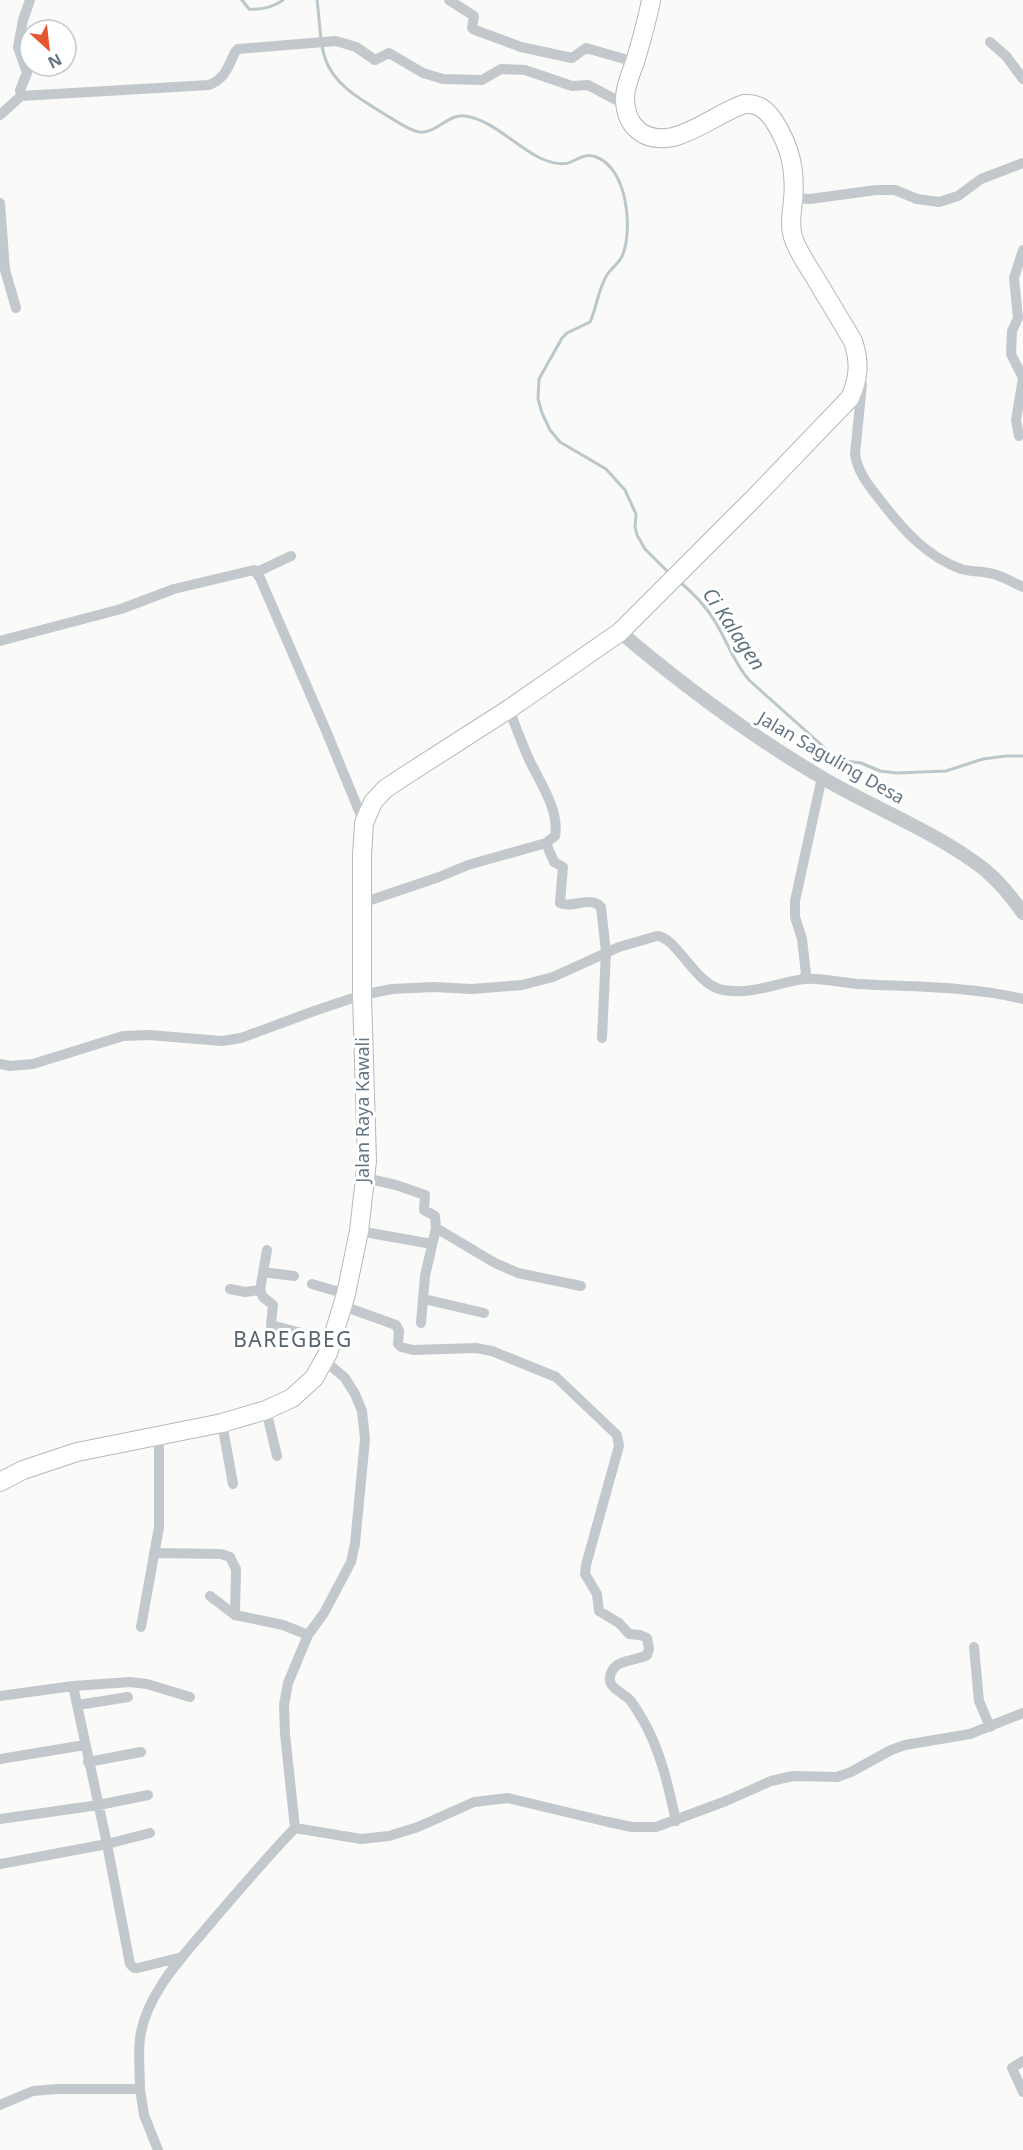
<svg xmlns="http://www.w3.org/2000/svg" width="1023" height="2150" font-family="'Noto Sans',sans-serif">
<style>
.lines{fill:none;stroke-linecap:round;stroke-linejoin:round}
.stream{stroke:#bbc7cb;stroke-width:3}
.trunk-casing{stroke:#b4b9bd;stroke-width:20}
.minor{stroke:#c3c8cc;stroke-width:10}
.tertiary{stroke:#c3c8cc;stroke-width:14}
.trunk{stroke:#fff;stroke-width:18}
.labels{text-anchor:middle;stroke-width:6;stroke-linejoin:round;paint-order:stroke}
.street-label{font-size:18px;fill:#657683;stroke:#fff}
.water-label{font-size:20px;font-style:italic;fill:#60757c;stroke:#fff}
.quarter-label{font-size:21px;letter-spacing:1.5px;fill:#57646e;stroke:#fff}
</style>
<rect width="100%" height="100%" fill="#fafaf8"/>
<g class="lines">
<path class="stream" d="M242 0 249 9C262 10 272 8 283 0
M317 0C320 19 319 41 325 58 334 87 367 103 391 118 399 123 409 130 419 132 436 134 447 114 465 116 491 119 517 147 540 158 549 162 562 166 571 162 580 158 586 153 596 157 627 168 633 227 623 254 620 263 612 267 607 275 598 289 597 307 590 322L567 333 562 338 539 379 538 399 542 413 550 430 560 442 606 469 625 490 636 514 635 527 637 535 645 549 670 574
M680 582C693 593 705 605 714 620 727 640 733 662 749 680L835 757 845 761 861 763 880 771 897 773 946 771 983 759 1006 756H1023"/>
<defs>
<path id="trunk" d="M0 1482 23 1470 77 1452 222 1423 266 1410 292 1398 314 1378 328 1353 346 1294 359 1231 367 1161 362 995V856L364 823 373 802 385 789 403 777 509 709 620 632 755 497 850 398C859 378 860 362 853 341 841 321 829 301 817 281 809 267 798 253 793 237 789 224 792 213 793 200 796 170 790 146 774 121 766 109 758 103 744 104 719 113 699 130 673 137 645 143 625 127 625 98 625 86 631 73 635 62 641 42 647 21 651 0"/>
</defs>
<use href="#trunk" class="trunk-casing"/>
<path class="minor" d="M449 0 474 16 472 28 475 30 521 47 572 58 586 48 635 62
M990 42 1006 56 1023 79
M21 96 20 90 27 73 18 47 23 20 30 0
M0 115 21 96 209 85C225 79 228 67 235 52L238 49 336 41 356 47 375 60 389 53 423 73 443 79 482 80 501 69 525 70 572 86 588 85 626 105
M793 198 810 199 876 190H895L917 199 939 202 958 196 981 179 1023 163
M0 203 5 270 16 308
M862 384 855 454C858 475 872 489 884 505 905 532 928 557 961 569 971 572 980 571 989 573 1001 575 1012 582 1023 587
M1019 436 1016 420 1023 378 1011 354 1012 331 1018 318 1014 278 1023 250
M257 572 291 556
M0 641 121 609 174 589 254 570 260 578 327 733 364 823
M546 843 554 862 563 867 560 903C573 909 590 895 601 907L606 952 602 1038
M362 903 439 877 468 865 546 843 555 836C560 809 538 780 528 757 521 741 515 725 509 709
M803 979 806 974 802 939 795 917V901L822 777
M0 1064 10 1066 33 1064 123 1036 149 1035 222 1041 241 1038 317 1010 362 995 392 989 433 987 472 989 522 985 553 977 619 947 657 936C677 937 695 985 723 990 754 995 775 983 804 979 817 977 844 983 858 984 913 987 969 986 1023 999
M365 1178 396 1185 425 1195 424 1210 435 1216 436 1228 425 1276 421 1323
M436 1228 495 1263 518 1273 581 1286
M359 1231 432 1244
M267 1250 260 1290 263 1297 273 1305 271 1325 332 1341
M263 1272 294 1276
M312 1284 346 1294
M230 1289 245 1292 260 1290
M424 1299 484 1313
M343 1306 396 1325 399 1331 398 1344 401 1347 413 1350 476 1348 492 1351 556 1377 617 1435 619 1446 586 1565 585 1574 597 1594 599 1611 619 1623 629 1634 640 1635 647 1638 649 1649 647 1655C636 1661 616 1659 611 1673 605 1688 623 1692 630 1700 635 1706 639 1714 643 1720 661 1752 668 1785 676 1821
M324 1360 345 1378 355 1394 362 1411 365 1439 355 1544 351 1562 324 1613 308 1635 288 1683 284 1705 285 1734 295 1828 361 1839 389 1836 418 1827 474 1802 508 1798 608 1822 632 1827H656L726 1801 771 1781 793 1776 837 1777 851 1772 891 1750 905 1745 970 1734 1023 1713
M266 1410 277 1456
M222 1423 233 1484
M154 1553 221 1554 230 1557 236 1569 235 1615
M210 1596 235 1615 283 1625 308 1635
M141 1627 159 1527V1435
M974 1647 979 1701 990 1727
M73 1686 130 1682 147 1684 190 1697
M0 1696 73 1686 107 1844 130 1964 134 1968H138L182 1957
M78 1705 128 1697
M0 1759 85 1745
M88 1762 141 1752
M0 1819 99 1805 148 1795
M0 1864 107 1844 150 1833
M1023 2061 1012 2068 1023 2092
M140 2089C140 2073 138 2055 140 2038 146 1992 187 1952 215 1918 241 1888 267 1857 295 1828
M0 2105 33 2091 58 2089H140L144 2115 158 2150"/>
<path class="tertiary" d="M620 632C685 687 752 737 826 780 878 810 936 832 984 869 1000 882 1011 897 1023 913"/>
<use href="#trunk" class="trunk"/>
</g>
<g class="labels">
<g class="street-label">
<text transform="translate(831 758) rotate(30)" y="6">Jalan Saguling Desa</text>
<text transform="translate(363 1110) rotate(-90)" y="6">Jalan Raya Kawali</text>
</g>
<g class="water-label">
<text transform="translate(734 629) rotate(56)" y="7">Ci Kalagen</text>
</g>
<g class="quarter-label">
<text x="293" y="1347">BAREGBEG</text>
</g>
</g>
<g transform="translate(48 48) rotate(153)"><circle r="28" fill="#ffffff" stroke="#c1c8cd" stroke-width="1.5"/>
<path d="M0-4.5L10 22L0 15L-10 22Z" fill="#e4572e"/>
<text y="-9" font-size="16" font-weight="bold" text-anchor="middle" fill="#657683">N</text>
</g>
</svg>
